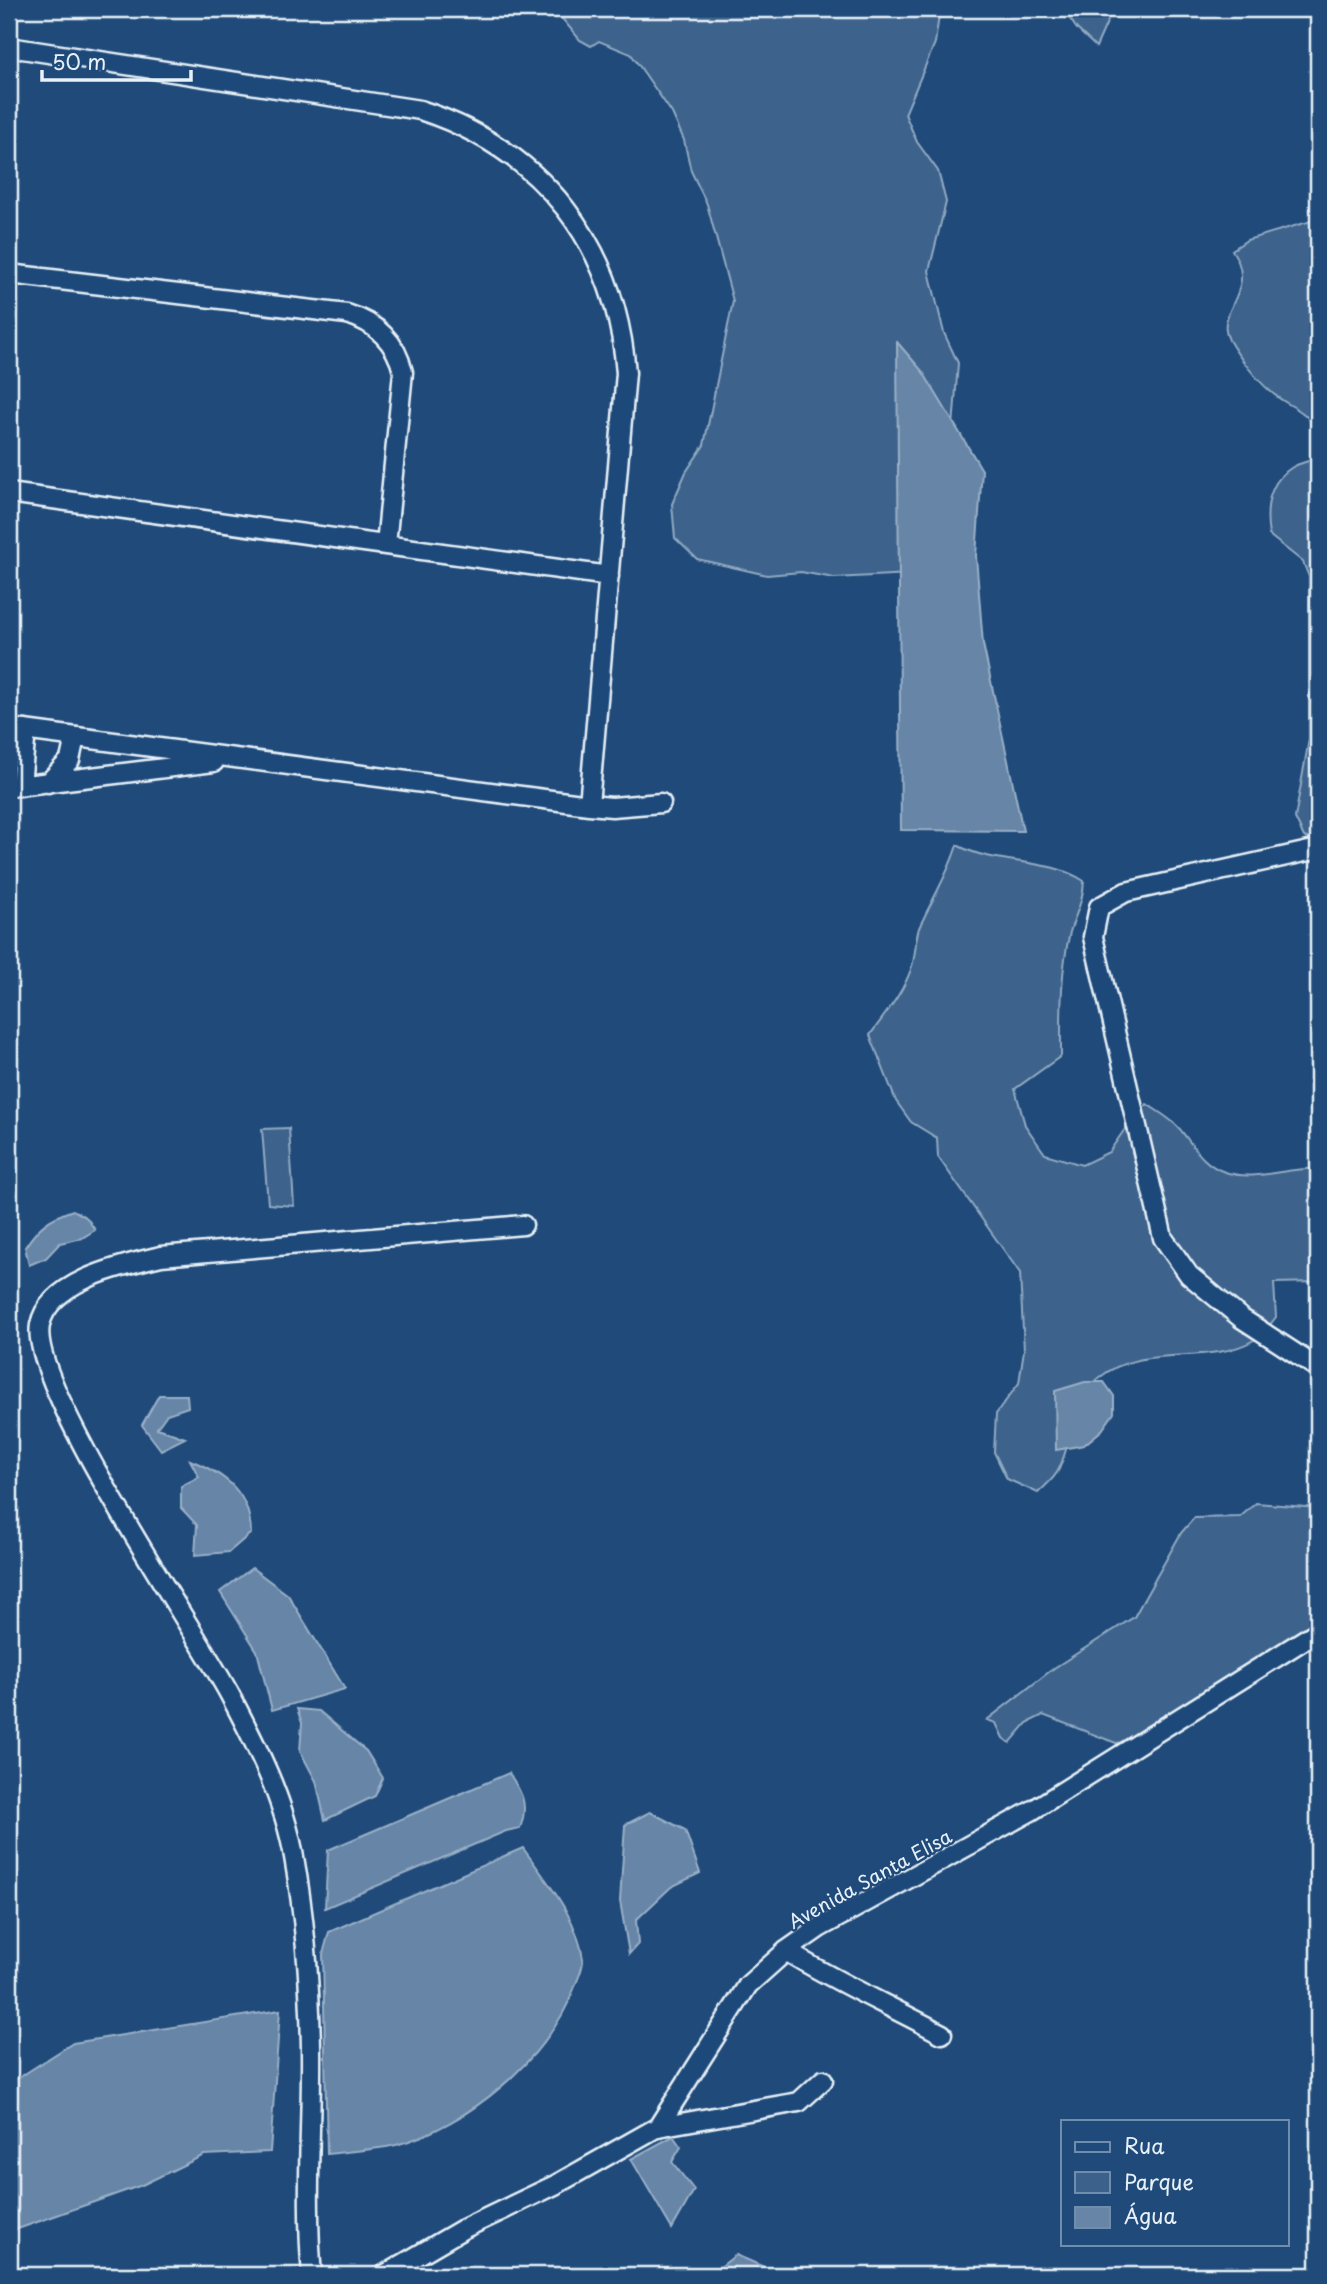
<svg xmlns="http://www.w3.org/2000/svg" width="1327" height="2284" font-family="'Playpen Sans',sans-serif">
<style>
.green{fill:#3c628c;stroke:#92aac2;stroke-width:2}
.water{fill:#6685a7;stroke:#9ab0c7;stroke-width:2}
.lines{fill:none;stroke-linecap:round;stroke-linejoin:round}
.street-casing{stroke:#e8f1f8;stroke-width:23}
.street{stroke:#1f4a7a;stroke-width:18}
.labels{text-anchor:middle;stroke-width:5;stroke-linejoin:round;paint-order:stroke}
.street-label{font-size:19px;fill:#e8f1f8;stroke:#1f4a7a}
</style>
<rect width="100%" height="100%" fill="#1f4a7a"/>
<filter id="ink" filterUnits="userSpaceOnUse"><feTurbulence type="fractalNoise" baseFrequency=".0143" numOctaves="2"/><feDisplacementMap in="SourceGraphic" scale="14" xChannelSelector="R" yChannelSelector="G"/><feConvolveMatrix kernelMatrix="1 2 1 2 8 2 1 2 1" color-interpolation-filters="sRGB"/></filter>
<g filter="url(#ink)">
<path class="green" d="M554 9H940L935 43 905 114 917 142 938 171 946 202 929 271 944 333 958 363 948 492 911 574 834 578 801 572 767 575 697 559 675 538 672 504 686 472 704 445 733 301 707 204 691 171 684 140 672 113 631 54 599 41 591 46 580 40Z
M1063 9H1113L1096 47 1077 29Z
M1318 219V431C1300 404 1290 409 1270 391 1256 379 1238 356 1229 340 1213 310 1260 292 1232 250L1247 240Z
M1318 458V842L1304 837 1295 818 1309 739V577L1303 562 1269 535C1265 510 1268 483 1291 468 1298 463 1310 461 1318 458Z
M957 845C997 867 1046 856 1084 881 1083 903 1076 912 1070 932 1060 973 1061 1014 1061 1056L1015 1089 1025 1125 1045 1154 1082 1165 1109 1152 1127 1126 1147 1104C1157 1111 1170 1118 1178 1127 1193 1144 1202 1165 1225 1172 1255 1182 1288 1167 1318 1169V1282L1274 1283 1276 1317C1270 1325 1262 1335 1254 1340 1208 1367 1142 1342 1099 1378 1070 1402 1074 1437 1059 1469 1055 1478 1045 1486 1038 1493L1007 1479 994 1452 996 1414 1019 1383 1024 1350 1020 1273 938 1157 937 1138 911 1122 896 1101 870 1035C886 1013 904 992 912 966 916 953 915 940 919 928 932 899 948 875 957 845Z
M289 1128 294 1206 268 1204 262 1129Z
M1256 1503 1318 1508V1626L1132 1741 1116 1743 1043 1715 1027 1723 1010 1743 1003 1738 996 1723 987 1720 1054 1668 1134 1617 1181 1533 1194 1518 1240 1517Z"/>
<path class="water" d="M897 342 923 372 982 470 976 556 983 644 1023 831 901 830Z
M73 1210 87 1218 95 1230 82 1238 60 1243 46 1258 29 1265 25 1247C39 1226 49 1218 73 1210Z
M1085 1382H1104L1114 1396V1413L1102 1430 1084 1445 1056 1450 1055 1391Z
M159 1395H187L188 1407 167 1414 157 1428 185 1438 161 1450 142 1425Z
M190 1460C225 1474 250 1492 251 1533L229 1552 195 1555 197 1525 181 1508V1486L199 1477Z
M252 1568 288 1595 345 1689 272 1710 257 1651 220 1592Z
M297 1709 319 1711 366 1751 383 1778 375 1796 325 1820 316 1781 300 1751 302 1723Z
M509 1773C522 1793 529 1804 520 1828L506 1831 325 1908 328 1850Z
M650 1812 685 1830 700 1873 671 1887 636 1920 638 1944 629 1954 620 1901 625 1825Z
M523 1848C547 1882 577 1916 583 1959 584 1968 577 1980 574 1989 549 2058 466 2127 396 2145 374 2150 350 2151 327 2154L323 1954 329 1932Z
M280 2010 270 2152 204 2155 142 2185 9 2232V2084L73 2043Z
M673 2136 681 2147 672 2162 694 2190 672 2229 631 2159Z
M736 2255 762 2266 771 2275H710Z"/>
<g class="lines">
<defs>
<path id="street" d="M9 47 420 110C543 150 616 245 626 373L589 805
M9 274 347 314C377 323 396 342 403 372L386 545
M9 493 609 576
M9 728 589 805 612 807 661 803
M48 783 70 760 75 737
M21 786 26 730
M9 787 214 762
M1318 849 1126 892 1099 907 1093 937 1163 1238 1189 1275 1241 1318 1318 1368
M786 1951C836 1982 890 2006 942 2034
M658 2127 799 2102 823 2080
M312 2275C305 2200 312 2124 311 2048 310 1986 305 1919 294 1857 285 1802 256 1744 230 1695 195 1629 28 1384 40 1325 49 1280 124 1265 161 1256L523 1225
M384 2275 463 2229 557 2184 658 2127 748 1985 786 1951 819 1928 1033 1810 1318 1631"/>
</defs>
<use href="#street" class="street-casing"/>
<use href="#street" class="street"/>
</g>
</g>
<g class="labels">
<g class="street-label">
<text transform="translate(870 1879) rotate(-29)" y="7">Avenida Santa Elisa</text>
</g>
</g>
<rect width="1327" height="2284" fill="none" stroke="#1f4a7a" stroke-width="35"/>
<rect x="18" y="18" width="1292" height="2249" fill="none" stroke="#e8f1f8" stroke-width="2.5" filter="url(#ink)"/>
<rect x="1061" y="2120" width="228" height="126" fill="#1f4a7a" stroke="#6f8dac" stroke-width="2"/>
<rect x="1075" y="2142" width="35" height="10" fill="#1f4a7a" stroke="#6f8dac" stroke-width="2"/>
<text x="1124" y="2154" font-size="21" fill="#e8f1f8">Rua</text>
<rect x="1075" y="2172" width="35" height="21" fill="#3c628c" stroke="#6f8dac" stroke-width="2"/>
<text x="1124" y="2190" font-size="21" fill="#e8f1f8">Parque</text>
<rect x="1075" y="2207" width="35" height="21" fill="#6685a7" stroke="#6f8dac" stroke-width="2"/>
<text x="1124" y="2224" font-size="21" fill="#e8f1f8">Água</text>
<path d="M42 70v10h149v-10" fill="none" stroke="#e8f1f8" stroke-width="3.5"/>
<text x="52" y="70" font-size="21" fill="#e8f1f8" stroke="#1f4a7a" stroke-width="5" paint-order="stroke">50 m</text>
</svg>
